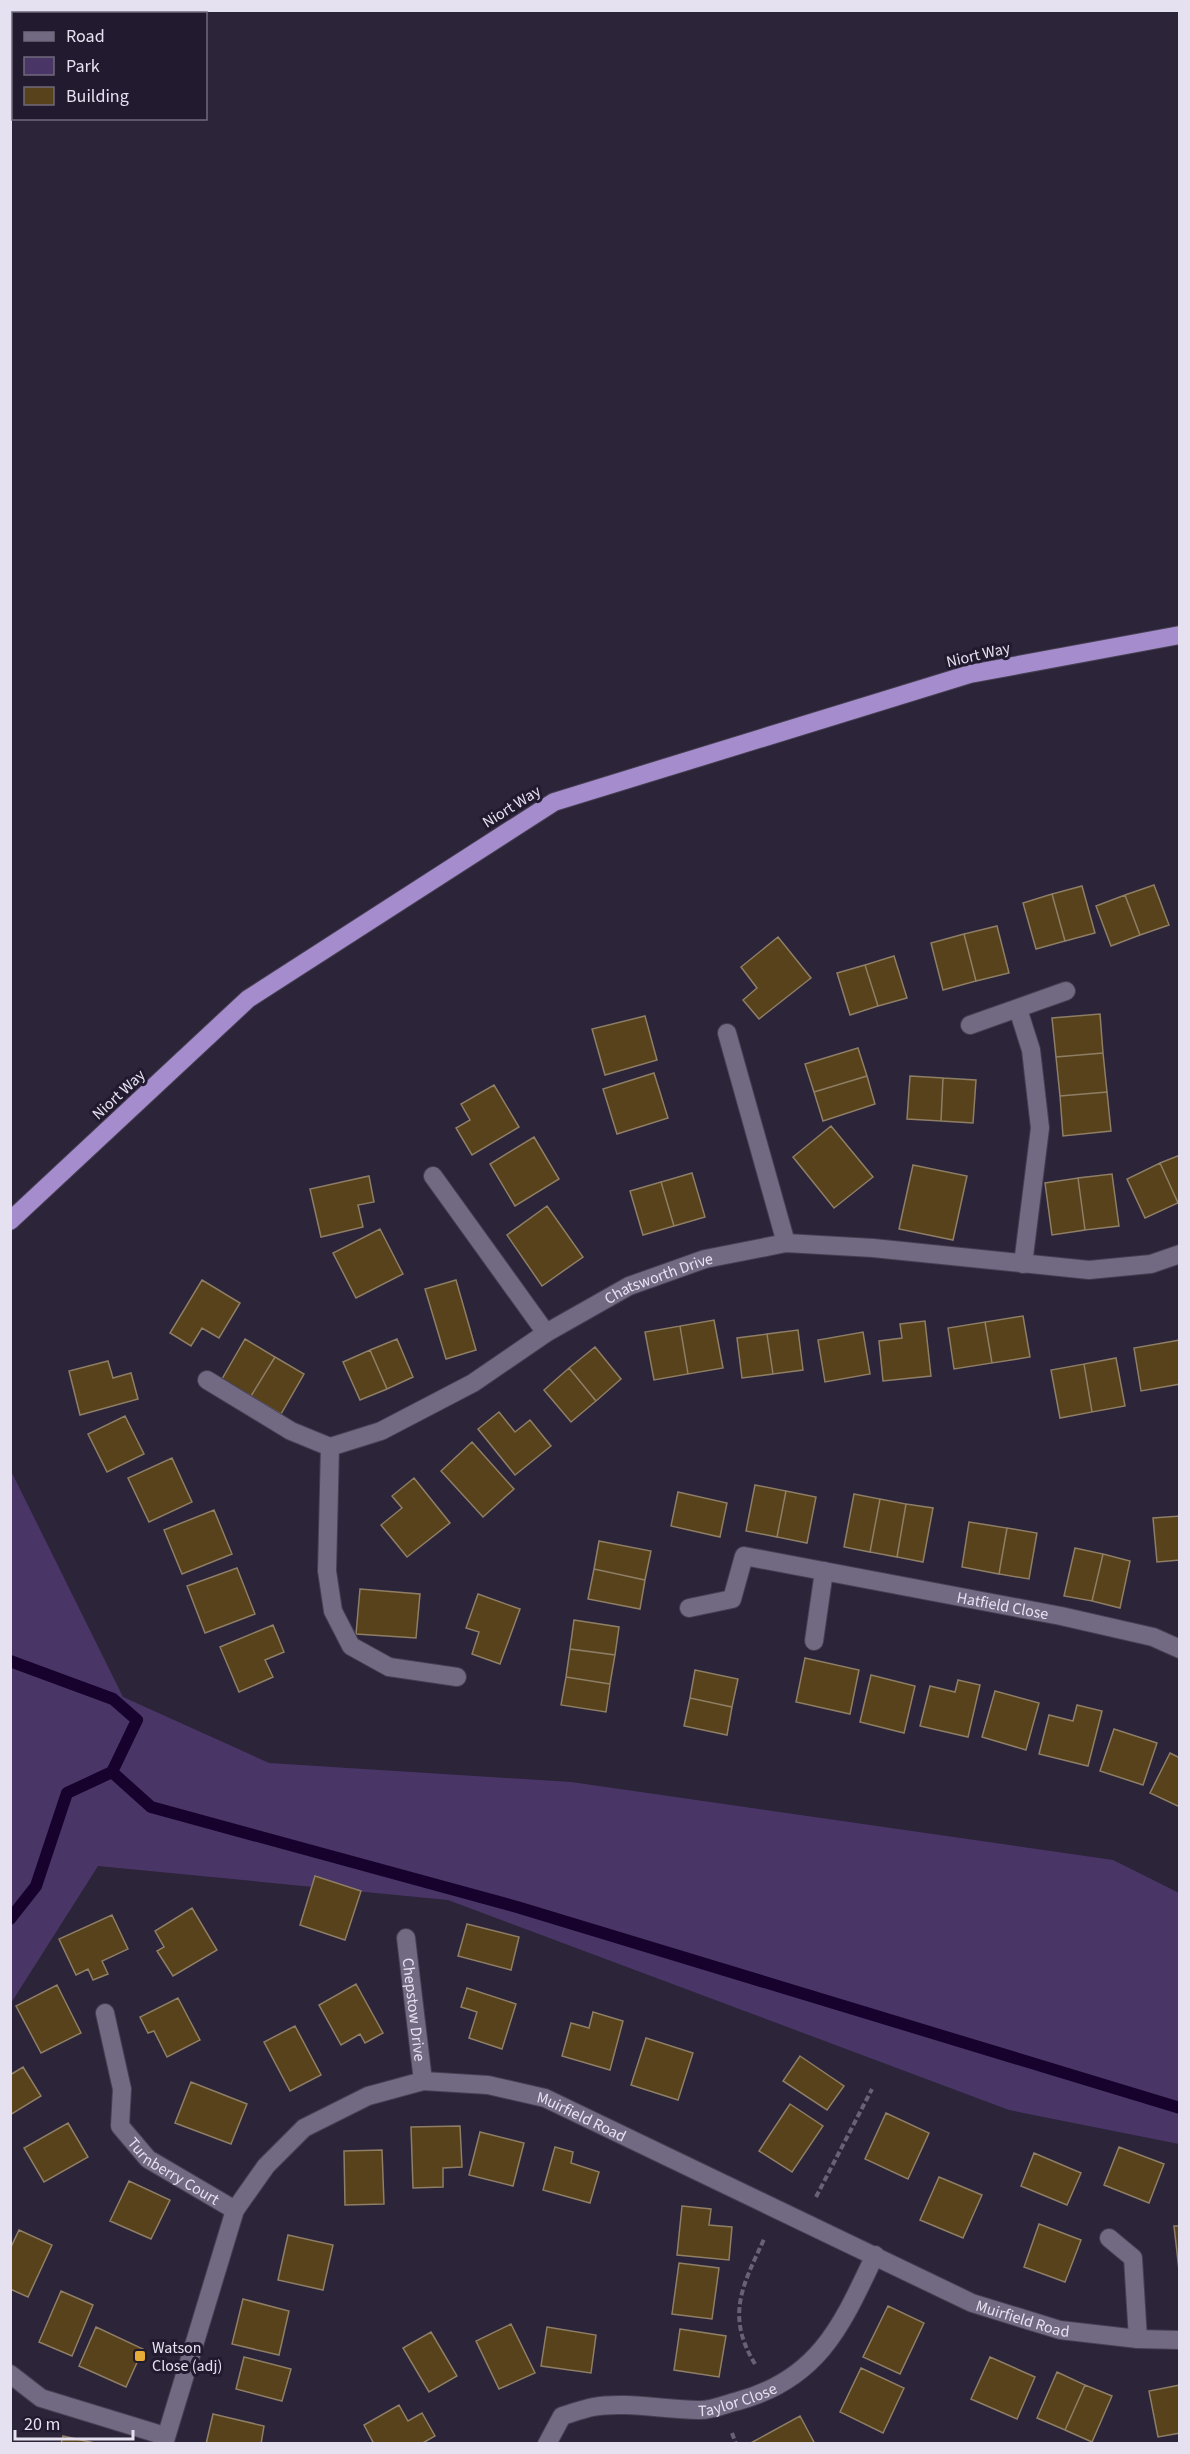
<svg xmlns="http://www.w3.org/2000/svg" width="1190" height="2454" font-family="'Source Sans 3',sans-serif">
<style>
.green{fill:#4a3567}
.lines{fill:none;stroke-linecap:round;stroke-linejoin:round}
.stream{stroke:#17022d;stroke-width:12}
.building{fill:#58421b;stroke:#8d7e65;stroke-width:1.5}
.minor-casing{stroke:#463f52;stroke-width:20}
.highway-casing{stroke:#463f52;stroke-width:20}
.path{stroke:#696275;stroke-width:4;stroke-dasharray:6 3;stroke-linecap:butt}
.minor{stroke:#726983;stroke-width:18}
.highway{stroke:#a58ccc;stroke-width:18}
.poi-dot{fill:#e7ac36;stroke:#221a2f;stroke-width:2}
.labels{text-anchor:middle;stroke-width:6;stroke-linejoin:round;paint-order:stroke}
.street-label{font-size:16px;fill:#e6e1f0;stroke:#221a2f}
.poi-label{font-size:16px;fill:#e6e1f0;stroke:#221a2f;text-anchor:start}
</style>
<rect width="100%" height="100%" fill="#2c2439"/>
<path class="green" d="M10 1469 123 1697 269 1763 571 1782 1113 1860 1179 1893V2144L1009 2110 448 1900 98 1866 11 2003Z"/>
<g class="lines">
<path class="stream" d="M10 1661 113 1699 137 1720 112 1772
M10 1919 36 1886 67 1793 112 1772 151 1807 517 1907 1180 2108"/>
</g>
<path class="building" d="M1154 885 1169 925 1140 935 1125 895Z
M1082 886 1095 933 1065 941 1052 894Z
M1052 894 1065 941 1036 949 1023 903Z
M1125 895 1140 935 1111 946 1096 906Z
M997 926 1009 973 976 981 964 934Z
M964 934 976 981 943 990 931 943Z
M778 937 811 978 759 1019 743 1000 757 988 741 967Z
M894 956 907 998 878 1006 865 965Z
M865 965 878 1006 850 1015 837 973Z
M1100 1014 1103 1053 1056 1057 1052 1018Z
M645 1016 657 1060 605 1075 592 1029Z
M858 1048 867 1076 814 1092 805 1064Z
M1103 1053 1107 1092 1060 1096 1056 1057Z
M654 1073 668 1118 617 1134 603 1089Z
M867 1076 875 1104 823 1121 814 1092Z
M910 1076 943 1078 941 1121 907 1119Z
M943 1078 976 1080 973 1123 941 1121Z
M494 1085 519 1127 472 1155 456 1128 470 1120 461 1104Z
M1107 1092 1111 1131 1063 1136 1060 1096Z
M831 1126 873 1177 834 1208 793 1157Z
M534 1137 559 1179 515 1206 490 1164Z
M1180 1155V1202L1178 1203 1160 1163Z
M1160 1163 1178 1203 1145 1218 1127 1179Z
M913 1165 967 1176 953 1240 899 1229Z
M692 1173 705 1217 674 1226 661 1182Z
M1112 1174 1119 1226 1085 1230 1078 1178Z
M369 1176 374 1202 358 1205 363 1227 321 1237 310 1189Z
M1078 1178 1085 1230 1052 1235 1045 1183Z
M661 1182 674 1226 643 1235 630 1191Z
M547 1206 583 1257 542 1286 507 1235Z
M380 1229 403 1274 356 1298 333 1253Z
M202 1280 240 1303 219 1338 202 1328 191 1346 170 1333Z
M456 1280 476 1350 446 1359 425 1289Z
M1023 1316 1030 1357 992 1363 985 1322Z
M714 1320 723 1368 688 1374 680 1326Z
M925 1321 931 1376 883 1381 879 1341 902 1338 900 1324Z
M985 1322 992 1363 954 1369 948 1328Z
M680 1326 688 1374 654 1380 645 1332Z
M798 1330 803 1370 773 1374 767 1334Z
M863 1332 870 1374 825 1382 818 1340Z
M767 1334 773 1374 742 1378 737 1338Z
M245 1339 275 1357 251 1396 222 1379Z
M397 1339 413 1377 387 1389 370 1350Z
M1180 1340V1384L1141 1391 1134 1348Z
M595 1347 621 1379 596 1401 569 1368Z
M370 1350 387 1389 360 1400 343 1362Z
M275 1357 304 1374 281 1414 251 1396Z
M1116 1358 1125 1406 1092 1412 1084 1364Z
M108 1361 113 1378 131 1373 138 1399 80 1415 69 1371Z
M1084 1364 1092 1412 1060 1418 1051 1370Z
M569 1368 596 1401 571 1422 544 1390Z
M499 1412 515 1432 530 1420 551 1446 515 1475 478 1429Z
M125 1416 144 1454 107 1472 88 1434Z
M472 1442 514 1489 483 1517 441 1471Z
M172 1458 192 1502 149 1522 128 1478Z
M414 1478 450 1523 407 1557 381 1525 402 1508 392 1496Z
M755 1485 786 1491 777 1537 746 1531Z
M786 1491 816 1497 807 1543 777 1537Z
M678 1492 727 1503 720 1537 671 1526Z
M854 1494 880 1499 870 1552 844 1547Z
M880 1499 906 1504 897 1557 870 1552Z
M906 1504 933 1508 923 1562 897 1557Z
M214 1510 232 1554 182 1574 164 1530Z
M1180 1516V1560L1157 1562 1153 1518Z
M969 1522 1007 1528 999 1574 962 1567Z
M1007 1528 1037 1533 1029 1579 999 1574Z
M599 1541 651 1551 645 1580 594 1569Z
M1075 1548 1103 1554 1092 1601 1064 1596Z
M1103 1554 1130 1561 1120 1608 1092 1601Z
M237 1568 255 1614 205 1633 187 1586Z
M594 1569 645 1580 640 1609 588 1599Z
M360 1589 420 1594 416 1638 356 1634Z
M478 1594 520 1609 500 1664 472 1654 479 1632 466 1628Z
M574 1620 619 1627 615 1655 570 1649Z
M273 1625 284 1652 265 1660 273 1677 239 1692 220 1647Z
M570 1649 615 1655 610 1684 566 1677Z
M805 1658 859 1670 850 1714 796 1702Z
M695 1670 738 1679 732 1707 690 1698Z
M871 1675 915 1686 904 1733 860 1722Z
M566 1677 610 1684 606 1712 561 1705Z
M958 1680 980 1685 968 1737 920 1726 930 1686 955 1692Z
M995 1691 1039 1703 1026 1750 982 1737Z
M690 1698 732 1707 727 1735 684 1726Z
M1077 1705 1102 1711 1088 1766 1039 1754 1049 1715 1073 1721Z
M1114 1729 1157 1743 1143 1785 1100 1771Z
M1170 1753 1180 1758V1807L1150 1793Z
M315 1876 361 1891 345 1940 300 1925Z
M192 1908 217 1950 173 1976 157 1951 164 1947 155 1931Z
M112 1915 128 1949 102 1961 108 1974 93 1980 88 1969 76 1975 59 1939Z
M467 1924 519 1937 511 1970 458 1956Z
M356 1984 383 2033 365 2043 360 2034 341 2045 319 2005Z
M57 1985 81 2033 41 2053 16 2006Z
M467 1988 516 2004 502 2049 469 2038 477 2012 461 2007Z
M178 1998 200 2040 167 2057 154 2031 148 2033 140 2017Z
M593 2012 623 2021 610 2070 562 2056 571 2023 589 2028Z
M295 2026 321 2075 290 2091 264 2042Z
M646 2038 693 2053 678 2100 631 2085Z
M800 2056 844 2086 827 2110 783 2081Z
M23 2067 41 2096 10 2115V2075Z
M191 2082 247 2104 231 2144 175 2123Z
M790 2104 823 2126 792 2172 759 2151Z
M886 2113 929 2133 908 2179 865 2159Z
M68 2123 88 2157 44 2182 24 2148Z
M460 2126 462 2167 443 2168V2187L413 2188 411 2127Z
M480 2132 524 2143 513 2186 469 2175Z
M555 2147 573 2152 571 2163 599 2172 590 2203 543 2190Z
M1119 2147 1164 2164 1149 2203 1104 2185Z
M382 2150 384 2204 345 2205 344 2151Z
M1034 2153 1081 2173 1067 2205 1021 2186Z
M939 2177 982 2195 963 2238 920 2220Z
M129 2181 170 2200 151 2239 110 2221Z
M682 2206 711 2209 709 2225 732 2227 729 2260 677 2255Z
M1039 2224 1081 2240 1065 2282 1024 2267Z
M1174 2226H1180V2270H1179Z
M19 2230 52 2245 28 2297 10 2289V2249Z
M288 2235 333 2245 323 2290 278 2280Z
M679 2263 719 2268 712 2319 672 2314Z
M61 2291 93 2305 72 2356 39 2342Z
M243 2299 289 2311 279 2355 232 2344Z
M888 2306 924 2323 900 2374 863 2357Z
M511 2324 535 2373 499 2389 476 2341Z
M96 2327 143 2349 126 2387 79 2366Z
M547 2327 596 2335 591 2373 541 2366Z
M680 2329 726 2336 719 2377 674 2370Z
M431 2332 457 2376 429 2392 403 2348Z
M244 2357 291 2369 282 2401 236 2389Z
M990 2357 1035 2377 1017 2419 971 2399Z
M861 2368 904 2388 883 2433 840 2412Z
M1057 2372 1085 2385 1065 2430 1037 2418Z
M1085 2385 1112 2396 1092 2442 1065 2430Z
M1180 2385V2433L1158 2437 1149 2391Z
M399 2405 408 2421 422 2413 435 2436 421 2444H374L364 2425Z
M213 2414 264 2426 261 2444H206Z
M800 2416 815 2444H749Z
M63 2436 99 2444H61Z"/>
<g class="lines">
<defs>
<g id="minor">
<path d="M1018 1009 1031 1050 1040 1128 1023 1264"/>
<path d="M970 1025 1066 991"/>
<path d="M727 1033 786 1243"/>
<path d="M433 1176 546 1333"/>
<path id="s1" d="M207 1380 291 1431 330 1447 381 1431 473 1383 546 1333 629 1286 705 1259 786 1243 873 1248 1089 1270 1151 1264 1180 1254"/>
<path d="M330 1447 327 1571 333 1611 351 1646 389 1667 457 1677"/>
<path id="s2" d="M689 1608 732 1599 744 1556 1061 1616 1153 1637 1180 1649"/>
<path d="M814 1641 824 1571"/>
<path id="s3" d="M406 1938 423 2081"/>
<path id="s4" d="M105 2013 122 2089 120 2126 148 2159 235 2210"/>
<path d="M1109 2238 1133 2258 1138 2339"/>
<path d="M10 2374 41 2398 165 2436"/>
<path id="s5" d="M164 2444 235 2210 266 2166 304 2128 368 2096 423 2081 488 2085 545 2098 972 2303 1060 2330 1138 2339 1180 2340"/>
<path id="s6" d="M547 2444 562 2416C572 2413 583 2409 593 2407 625 2401 666 2410 698 2410 711 2411 725 2404 738 2401 819 2379 842 2325 875 2255"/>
</g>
<path id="highway" d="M10 1221 248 999 554 802 970 674 1180 635"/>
</defs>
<use href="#minor" class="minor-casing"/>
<use href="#highway" class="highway-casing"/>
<path class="path" d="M816 2197 872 2089
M755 2364C725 2315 743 2285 765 2237
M732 2433 736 2444"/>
<use href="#minor" class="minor"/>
<use href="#highway" class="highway"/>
</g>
<rect class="poi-dot" x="134" y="2350" width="12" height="12" rx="3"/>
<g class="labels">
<g class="street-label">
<text transform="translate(978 654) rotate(-13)" y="6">Niort Way</text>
<text transform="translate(511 806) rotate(-32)" y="6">Niort Way</text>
<text transform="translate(118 1094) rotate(-43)" y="6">Niort Way</text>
<text dy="6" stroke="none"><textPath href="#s1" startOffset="512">Chatsworth Drive</textPath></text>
<text dy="6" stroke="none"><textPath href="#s2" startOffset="352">Hatfield Close</textPath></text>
<text dy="6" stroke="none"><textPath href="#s3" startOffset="72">Chepstow Drive</textPath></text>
<text dy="6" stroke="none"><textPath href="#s5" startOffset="645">Muirfield Road</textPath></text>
<text dy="6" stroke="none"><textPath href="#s4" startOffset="186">Turnberry Court</textPath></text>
<text dy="6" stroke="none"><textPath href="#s5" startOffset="1131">Muirfield Road</textPath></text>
<text dy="6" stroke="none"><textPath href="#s6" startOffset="210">Taylor Close</textPath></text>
</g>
<g class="poi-label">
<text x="152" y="2353">Watson<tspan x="152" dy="18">Close (adj)</tspan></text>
</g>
</g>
<rect width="1190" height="2454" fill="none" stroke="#e6e1f0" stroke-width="24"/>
<rect x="12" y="12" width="195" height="108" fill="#221a2f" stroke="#706a7c" stroke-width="1.5"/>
<rect x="24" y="32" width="30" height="9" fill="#726983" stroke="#706a7c" stroke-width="1.5"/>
<text x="66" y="42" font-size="18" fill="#e6e1f0">Road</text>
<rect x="24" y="57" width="30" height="18" fill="#4a3567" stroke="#706a7c" stroke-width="1.5"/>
<text x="66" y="72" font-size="18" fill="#e6e1f0">Park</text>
<rect x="24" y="87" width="30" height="18" fill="#58421b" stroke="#706a7c" stroke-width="1.5"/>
<text x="66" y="102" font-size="18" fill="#e6e1f0">Building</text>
<path d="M15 2430v9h118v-9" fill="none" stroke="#e6e1f0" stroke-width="3"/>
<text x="24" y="2430" font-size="18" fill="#e6e1f0" stroke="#221a2f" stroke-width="4.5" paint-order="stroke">20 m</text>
</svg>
